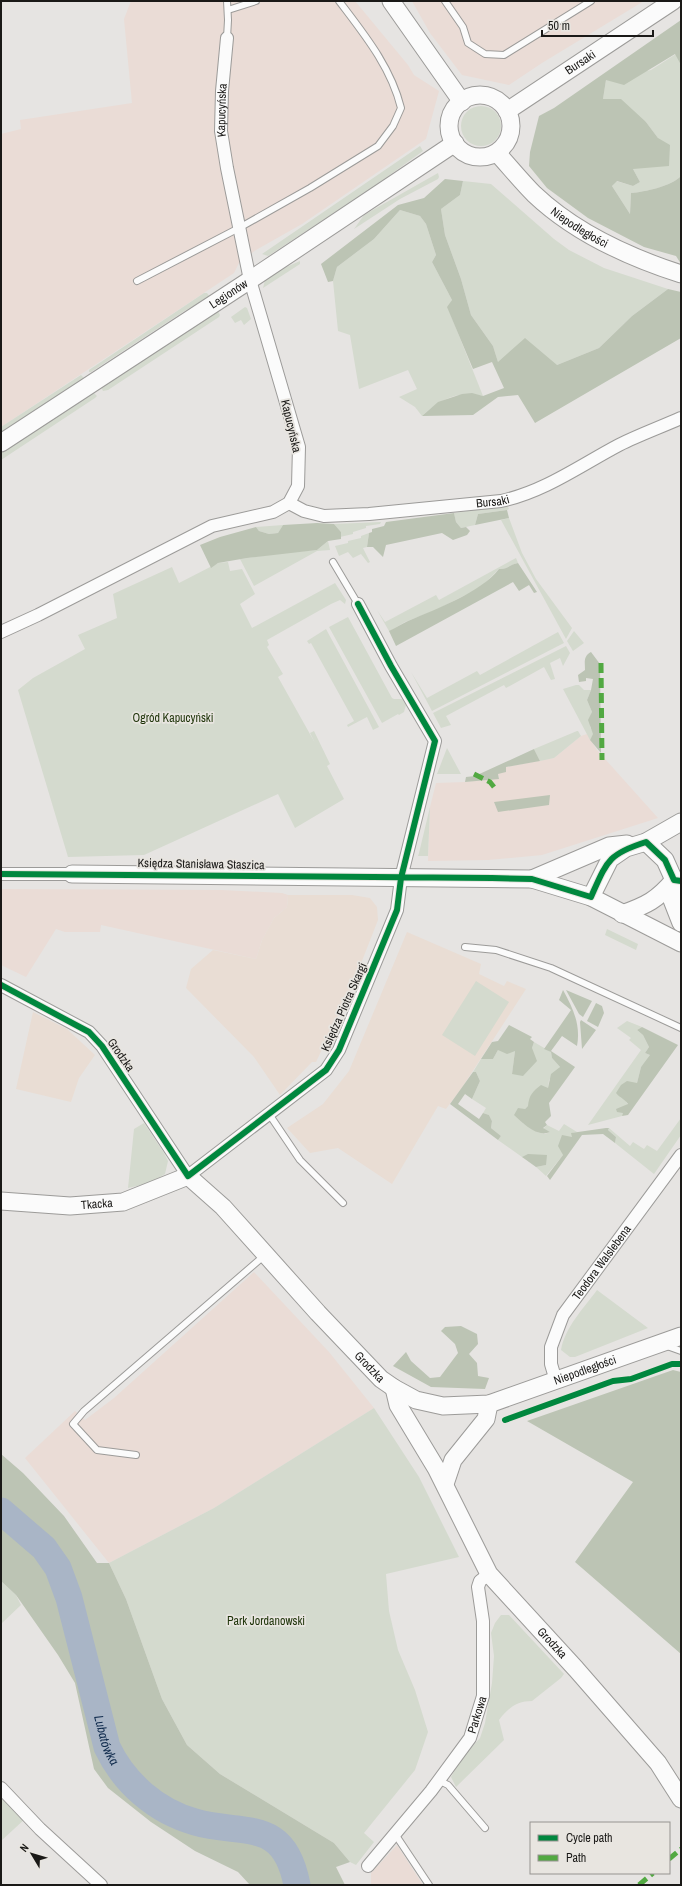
<svg xmlns="http://www.w3.org/2000/svg" width="682" height="1886" font-family="'Archivo Narrow',sans-serif">
<style>
.commercial{fill:#eadcd6}
.education{fill:#e9ddd4}
.green{fill:#d4dace}
.forest{fill:#bcc4b4}
.lines{fill:none;stroke-linecap:round;stroke-linejoin:round}
.river{stroke:#a9b5c6;stroke-width:27}
.lane-casing{stroke:#9c9b99;stroke-width:8}
.street-casing{stroke:#9c9b99;stroke-width:14}
.secondary-casing{stroke:#9c9b99;stroke-width:19}
.lane{stroke:#fbfbfb;stroke-width:6}
.street{stroke:#fbfbfb;stroke-width:12}
.secondary{stroke:#fbfbfb;stroke-width:17}
.quiet{stroke:#52a942;stroke-width:5;stroke-dasharray:10 5;stroke-linecap:butt}
.cycleway-casing{stroke:#e8e5e0;stroke-width:8}
.cycleway{stroke:#00873e;stroke-width:6}
.labels{text-anchor:middle;stroke-width:3.5;stroke-linejoin:round;paint-order:stroke}
.street-label{font-size:12px;fill:#1a1917;stroke:#e8e5e0}
.park-label{font-size:12px;fill:#1d3308;stroke:#e8e5e0}
.water-label{font-size:13px;font-style:italic;fill:#112c4e;stroke:#e8e5e0}
</style>
<rect width="100%" height="100%" fill="#e6e4e2"/>
<path class="commercial" d="M131 1H355L408 65 414 75 439 91 426 139 302 224 256 250 240 261 234 273 1 427V134L21 129 20 120 132 103 124 19Z
M412 1H644L542 63 509 85 462 75 430 33Z
M587 734 597 750 658 818 542 855 488 860 428 861 430 807 436 783 465 782 499 778 498 774 506 767 554 758 581 736Z
M1 889 222 890 282 893 288 895 287 907 274 918 262 940 256 959 101 925 100 932H65L56 929 26 977 1 965Z
M254 1272 329 1352 374 1408 214 1508 109 1563 25 1458 75 1411 85 1420 114 1398Z
M397 1845 423 1885H371V1873Z"/>
<path class="education" d="M288 895H352L370 898 377 907 378 920 351 989 316 1062H312L280 1095 254 1057 186 988 191 969 213 950 256 959 262 940 274 918 287 907Z
M407 932 481 964 479 974 504 986 507 981 526 989 463 1086 446 1109 438 1106 392 1184 338 1148 310 1153 287 1128 323 1104 349 1071Z
M33 1012 67 1029 95 1055 79 1078 71 1102 16 1089Z"/>
<path class="green" d="M676 54 681 65V176C672 186 644 192 631 193L630 214 612 186 616 181 633 186 640 182 633 169 658 138 646 122 603 99 606 80 651 70Z
M461 126a20 20 0 1 1 40 0a20 20 0 1 1-40 0Z
M420 146 423 151 369 190 268 256 262 254Z
M438 173 439 177 438 179 400 199 354 229 364 215Z
M463 181 491 184 554 239 569 250 604 268 668 289 632 316 599 348 557 365 498 362 493 346 471 315 461 279 445 235 441 209 460 195Z
M400 210 420 216 426 224 436 255 432 262 452 300 448 308 483 396C458 390 440 399 422 416L415 407 399 397 417 389 408 370 359 389 350 335 338 331 333 281 337 267 374 239Z
M300 261V264L263 288 265 280 284 268Z
M204 293H207L210 297 186 310 91 372H89V370Z
M245 307 247 308 251 319 244 325 241 320 235 323 231 317Z
M218 311 220 315 219 317 108 390 103 391 101 387Z
M81 375 84 378 1 433V427Z
M94 393 97 396 95 398 1 460V453Z
M507 505 509 509 507 510 478 514 475 525 461 528 456 522 454 513Z
M509 518 522 553 536 579 572 628 566 639 501 520Z
M381 522 380 524 366 526V528L353 532V534L340 537 341 532 334 524Z
M283 525 278 533 269 534 259 531 256 527Z
M369 533 367 547 363 548 370 562 368 563 361 554 353 558 348 552 339 556 335 546 348 543V541L361 538V536Z
M328 541 330 550 317 551 254 586 240 559 281 553 317 550Z
M516 558 518 563C511 564 506 570 499 569L481 587 436 610 405 622 390 631H389L377 610 385 622 436 595 439 600Z
M228 562 230 571 242 569 255 594 240 604 252 628 335 583 346 600 345 604 340 600 331 604 267 640 269 645 267 647 283 674 278 677 315 743 310 733 314 731 330 764 327 766 344 799 295 828 278 794 144 855 68 857 18 690 33 678 85 649 78 635 117 618 113 594 172 567 179 583 218 563Z
M348 617 392 698 394 699H402L406 705 404 712 399 715 398 714 382 723 329 627Z
M326 629 379 727 373 730 367 717 348 727 347 725 354 721 311 643 309 644 307 641Z
M574 631 584 643 573 651 567 641Z
M558 632 564 643 432 711 411 672 427 698 477 671 480 675Z
M566 646 570 653 563 666 560 658 550 663 555 679 551 680 544 667 506 688 504 685 446 716 451 725 441 728 433 713Z
M576 685H579L584 690H591L587 700 592 712 590 727 594 734 590 740 563 689Z
M577 731H578L581 736 554 758 540 761 534 749Z
M447 748 461 774H437Z
M430 807 428 856H418L419 853Z
M607 929 638 944 636 950 605 935Z
M476 981 509 1002 475 1056 442 1035Z
M627 1021 642 1027 637 1030 643 1035 649 1047 645 1053 650 1055 649 1059 641 1067 637 1083 626 1101 628 1105 622 1116 588 1125 641 1050 629 1040 631 1038 617 1028Z
M534 1042 551 1052 552 1058 560 1067 549 1080 548 1088 525 1109 523 1123 537 1132 545 1134 550 1132 543 1129 547 1125 559 1131 564 1124 577 1132 572 1133 573 1137 561 1149 563 1155 546 1176 536 1167 546 1165 522 1157 498 1140 501 1136 491 1128 492 1121 489 1115 483 1113 486 1108 472 1099 480 1081 476 1072H473L481 1059H493L498 1050 515 1051 512 1074 532 1048Z
M681 1118V1135L654 1174 615 1143 616 1137 608 1130 609 1128 630 1146 633 1142 644 1149 647 1145 657 1151Z
M144 1123 164 1153 168 1161 165 1174 150 1183 128 1188 134 1129Z
M597 1290 648 1328 575 1357H570L561 1350C565 1327 584 1308 597 1290Z
M374 1408 419 1477 459 1557 386 1574 389 1611 398 1650 415 1690 428 1732 415 1770 364 1833 374 1842 356 1865 350 1862 334 1843 220 1774 187 1745 162 1699 126 1599 109 1563 214 1508Z
M1 1581 16 1595 21 1605 1 1624Z
M501 1615H509L564 1674 561 1678 532 1701C517 1701 508 1708 499 1720L504 1740 456 1787 451 1777 461 1759 480 1738 485 1723 492 1683 494 1656 491 1633 495 1623Z
M1 1788 27 1817 1 1841Z"/>
<path class="forest" d="M681 20V65L675 54 624 85 606 80 603 99H621L646 122 658 138 670 145 669 166 633 169 640 182 633 186 617 181 612 186 630 214 631 193C644 192 672 186 681 176V264L676 256 644 247 588 218 547 188 529 166 530 152 539 116 554 108Z
M445 179 463 181 460 195 441 209 445 235 461 279 471 315 493 346 498 362 525 338 557 365 599 348 632 316 668 289 681 292V338L535 423 518 395 498 397 473 415 422 416 438 402 462 394 472 393 483 396 504 388 492 362 473 369 447 307 452 300 432 262 436 255 426 224 420 216 400 210 374 239 337 267 333 281 328 282 321 264 398 205 424 198Z
M507 510 509 518 475 525 478 514Z
M454 513 456 522 461 528 466 527 470 531 467 535 453 540 442 533 386 545 383 557 373 547H367L369 533 372 532V529L384 526 386 522Z
M317 523 334 524 341 532V539L328 541 317 550 247 558 218 563 211 568 200 545 220 537 256 527 259 531 269 534 278 533 283 525Z
M518 563 537 592 534 593 529 585 519 591 513 582 396 646 389 631C396 628 401 624 408 621 436 609 480 593 499 569 506 570 511 564 518 563Z
M591 652 600 664 601 753 590 740 593 734 588 720 592 712 587 700 591 690 593 679 586 678V681L579 682 578 675 585 670C585 663 583 656 591 652Z
M534 749 540 761 506 767V772L498 774 499 779 465 782 466 777 475 776Z
M550 795 549 805 498 812 494 802Z
M563 990C573 1008 581 1025 577 1046L562 1036 551 1051 575 1067 549 1103 551 1116 545 1122 547 1125 543 1128 550 1132C537 1138 523 1123 514 1115L518 1108 525 1109 528 1106C529 1095 533 1091 541 1085L548 1088 551 1074 560 1067 552 1058 551 1052 544 1049 571 1010 559 1000Z
M566 990 592 1001 583 1017 579 1014Z
M596 1003 602 1006 604 1013 598 1027 587 1021Z
M581 1020 596 1030 582 1049 580 1022Z
M509 1025 532 1037 530 1039 534 1042 532 1048 537 1061 523 1076 512 1074 515 1051 507 1054 498 1050 493 1059H481L492 1042 498 1041Z
M642 1027 678 1045 628 1115 622 1116 623 1113 617 1112 616 1109 628 1104C625 1099 620 1098 616 1093L621 1085 627 1081 637 1083 641 1067 650 1055 645 1053 649 1047 643 1035 637 1030Z
M473 1072H476L480 1081 472 1099 465 1094 458 1104 479 1119 483 1113 489 1115 492 1121 491 1128 501 1136 498 1140 450 1104Z
M606 1128H609L608 1130 616 1137 615 1143 603 1134 582 1135 550 1180 547 1176 563 1155 558 1146 562 1135 572 1137 571 1133Z
M528 1154 547 1155 546 1165 536 1167 522 1157Z
M461 1326 477 1334 478 1344 469 1354 477 1363 478 1376 489 1378 485 1389 431 1387 393 1366 406 1352 411 1361 430 1378 440 1377 458 1353 455 1344 441 1331 445 1327Z
M673 1370 681 1372V1654L575 1562 633 1482 527 1421Z
M1 1454 23 1473 64 1516 97 1563H109L126 1599 162 1699 187 1745 220 1774 334 1843 350 1862 336 1867 345 1885H250L238 1872 195 1851 151 1822 108 1788 94 1769 75 1683 58 1655 16 1595 1 1581Z"/>
<g class="lines">
<path class="river" id="s1" d="M1 1511 44 1548 58 1568 69 1598 107 1747C124 1783 156 1811 195 1822 245 1836 284 1817 297 1885"/>
<defs>
<path id="lane" d="M227 1 228 20 227 38
M445 1 463 27 468 43 485 54 504 55 591 1
M228 10 256 1
M137 281 239 228 310 188 378 146 393 126 401 108C391 67 364 34 339 1
M333 562 358 604
M465 947 496 950 551 968 681 1028
M269 1114 300 1160 343 1203
M667 1346 681 1351
M136 1455 97 1450 73 1424 84 1411 265 1255
M438 1780 448 1785 485 1828
M397 1837 429 1885"/>
<g id="street">
<path id="s2" d="M289 503 304 511 324 516 369 514 501 501C544 492 581 465 619 445 639 435 661 427 681 418"/>
<path id="s3" d="M1 632 38 615 212 526 273 512 289 503 298 486 299 447 250 280 227 168 221 131 222 91 227 38"/>
<path d="M1 874H72"/>
<path d="M1 985 89 1032 102 1046 188 1176 326 1070 339 1050 397 910 401 878 435 741 391 666 358 604"/>
<path id="s4" d="M556 1381 551 1364V1347L563 1315 681 1155"/>
<path d="M1 1788 40 1829 101 1885"/>
<path id="s5" d="M368 1866 431 1791 470 1738 483 1696V1621L478 1587 480 1581 489 1574"/>
</g>
<g id="secondary">
<path d="M391 1 462 102"/>
<circle cx="480" cy="126" r="31"/>
<path id="s6" d="M507 111 673 1"/>
<path id="s7" d="M497 153C509 166 521 181 534 194 575 233 628 257 681 274"/>
<path id="s8" d="M1 443 250 280 455 143"/>
<path d="M646 842 665 860 674 880 672 900 681 923"/>
<path d="M72 874 532 879 591 897 681 943"/>
<path d="M532 879 609 846 627 844"/>
<path d="M591 897 610 859 626 848 646 842 681 822"/>
<path d="M622 914C647 905 657 900 674 880"/>
<path id="s9" d="M1 1201 70 1206 123 1202 188 1176 223 1207 318 1313 381 1379 394 1388 416 1400 443 1406 489 1404 681 1336"/>
<path id="s10" d="M394 1388 398 1405 436 1468 489 1574 576 1669 658 1763 681 1799"/>
<path d="M445 1484 453 1460 486 1419 489 1404"/>
</g>
</defs>
<use href="#lane" class="lane-casing"/>
<use href="#street" class="street-casing"/>
<use href="#secondary" class="secondary-casing"/>
<use href="#lane" class="lane"/>
<use href="#street" class="street"/>
<use href="#secondary" class="secondary"/>
<path class="quiet" d="M601 663 602 760
M474 774 490 782 494 787
M669 1859 681 1849
M639 1885 653 1873"/>
<defs>
<path id="cycleway" d="M1 874 492 878 532 879 591 897C607 861 608 854 646 842L665 860 674 880 681 881
M1 985 89 1032 102 1046 188 1176 326 1070 339 1050 397 910 401 878 435 741 391 666 358 604
M505 1420 613 1381 631 1379 672 1364H681"/>
</defs>
<use href="#cycleway" class="cycleway-casing"/>
<use href="#cycleway" class="cycleway"/>
</g>
<g class="labels">
<g class="street-label">
<text dy="4" stroke="none"><textPath href="#s6" startOffset="88">Bursaki</textPath></text>
<text dy="4" stroke="none"><textPath href="#s3" startOffset="722">Kapucyńska</textPath></text>
<text dy="4" stroke="none"><textPath href="#s7" startOffset="112">Niepodległości</textPath></text>
<text dy="4" stroke="none"><textPath href="#s8" startOffset="272">Legionów</textPath></text>
<text transform="translate(291 426) rotate(77)" y="4">Kapucyńska</text>
<text dy="4" stroke="none"><textPath href="#s2" startOffset="207">Bursaki</textPath></text>
<text transform="translate(201 864) rotate(1)" y="4">Księdza Stanisława Staszica</text>
<text transform="translate(344 1007) rotate(-66)" y="4">Księdza Piotra Skargi</text>
<text transform="translate(121 1055) rotate(55)" y="4">Grodzka</text>
<text dy="4" stroke="none"><textPath href="#s9" startOffset="96">Tkacka</textPath></text>
<text dy="4" stroke="none"><textPath href="#s4" startOffset="134">Teodora Walslebena</textPath></text>
<text dy="4" stroke="none"><textPath href="#s9" startOffset="456">Grodzka</textPath></text>
<text dy="4" stroke="none"><textPath href="#s9" startOffset="689">Niepodległości</textPath></text>
<text dy="4" stroke="none"><textPath href="#s10" startOffset="303">Grodzka</textPath></text>
<text dy="4" stroke="none"><textPath href="#s5" startOffset="188">Parkowa</textPath></text>
</g>
<g class="park-label">
<text x="173" y="722">Ogród Kapucyński</text>
<text x="266" y="1625">Park Jordanowski</text>
</g>
<g class="water-label">
<text dy="5" stroke="none"><textPath href="#s1" startOffset="260">Lubatówka</textPath></text>
</g>
</g>
<rect width="682" height="1886" fill="none" stroke="#1a1917" stroke-width="4"/>
<rect x="530" y="1822" width="140" height="52" fill="#e8e5e0" stroke="#969390"/>
<rect x="538" y="1835" width="20" height="6" fill="#00873e" stroke="#969390"/>
<text x="566" y="1842" font-size="12" fill="#1a1917">Cycle path</text>
<rect x="538" y="1855" width="20" height="6" fill="#52a942" stroke="#969390"/>
<text x="566" y="1862" font-size="12" fill="#1a1917">Path</text>
<g transform="translate(32 1854) rotate(308)" stroke="#e8e5e0" stroke-width="3" paint-order="stroke">
<path d="M0-3L7 15L0 10L-7 15Z" fill="#1a1917"/>
<text y="-6" font-size="11" font-weight="bold" text-anchor="middle" fill="#1a1917">N</text>
</g>
<path d="M542 30v6h111v-6" fill="none" stroke="#1a1917" stroke-width="2"/>
<text x="548" y="30" font-size="12" fill="#1a1917" stroke="#e8e5e0" stroke-width="3" paint-order="stroke">50 m</text>
</svg>
